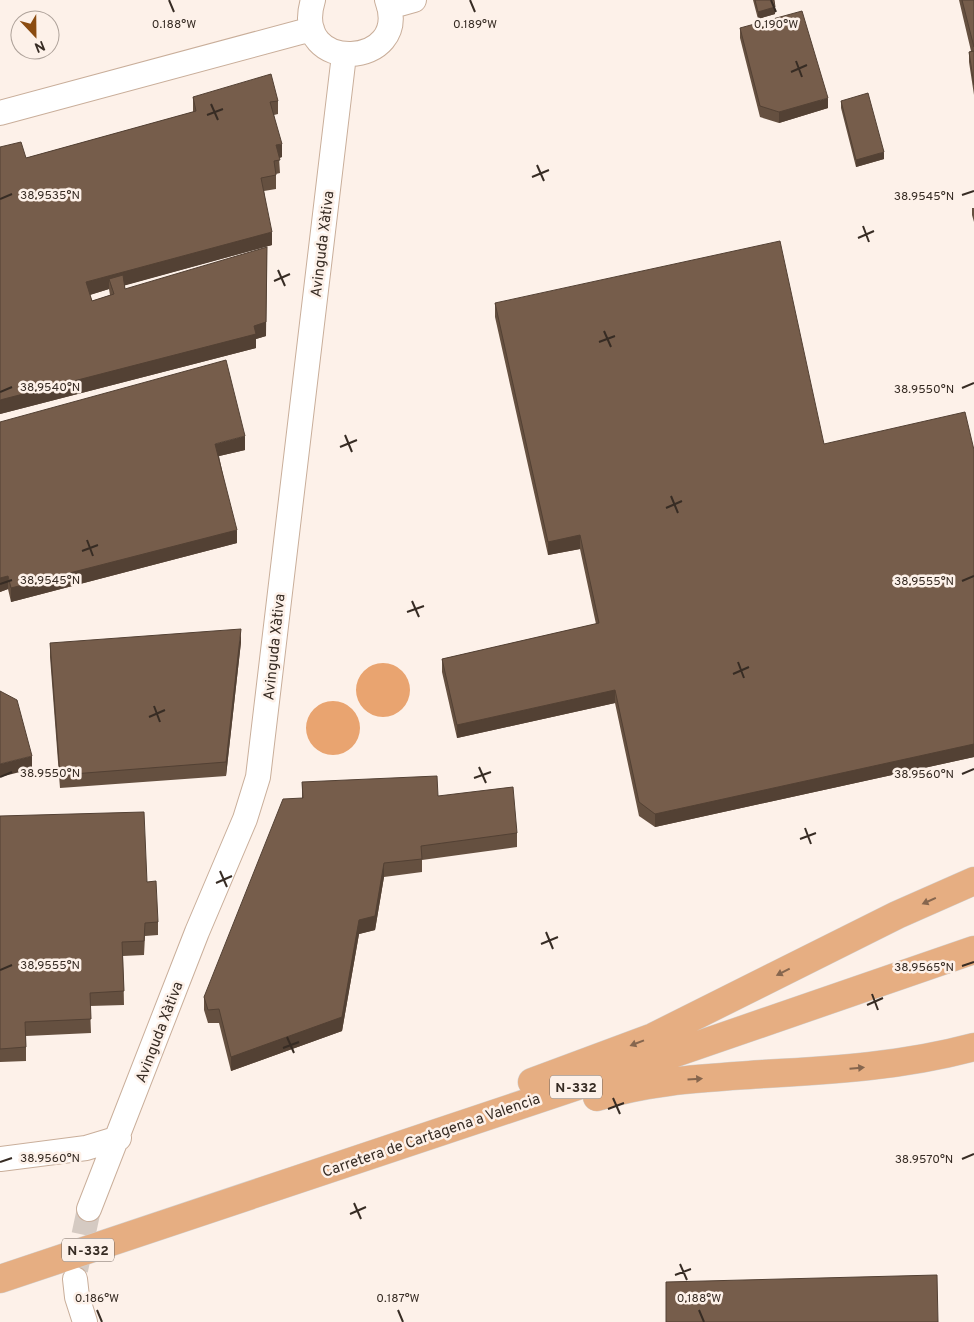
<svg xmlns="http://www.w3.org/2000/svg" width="974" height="1322" font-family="Overpass,sans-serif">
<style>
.water{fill:#e9a470}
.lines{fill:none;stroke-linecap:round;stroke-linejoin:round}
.minor-tunnel{stroke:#d5cac2;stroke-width:24;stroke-dasharray:24 12;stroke-linecap:butt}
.minor-casing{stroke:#c9ae9a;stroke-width:26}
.trunk-casing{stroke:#d3d1cf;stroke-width:29}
.minor{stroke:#fff;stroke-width:24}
.trunk{stroke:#e6ae82;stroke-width:28}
.wall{fill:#655040;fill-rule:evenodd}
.shaded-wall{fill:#534134}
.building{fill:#765d4b;stroke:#534134}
.oneway{fill:#86664e}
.ticks{fill:none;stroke:#372c24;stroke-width:2}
.labels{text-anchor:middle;stroke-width:5;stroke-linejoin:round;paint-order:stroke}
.shield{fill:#fdf1e9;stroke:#72675f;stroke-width:1}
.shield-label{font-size:14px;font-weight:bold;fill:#372c24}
.street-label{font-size:15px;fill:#372c24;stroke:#fdf1e9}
.ticks-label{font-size:12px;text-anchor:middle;fill:#372c24;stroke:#fdf1e9;stroke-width:5;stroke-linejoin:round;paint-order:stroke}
</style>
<rect width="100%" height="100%" fill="#fdf1e9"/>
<path class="water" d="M356 690a27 27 0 1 1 54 0a27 27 0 1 1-54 0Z
M306 728a27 27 0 1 1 54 0a27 27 0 1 1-54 0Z"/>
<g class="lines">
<path class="minor-tunnel" d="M76 1270 89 1209"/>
<defs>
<path id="minor" d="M313 0C290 75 413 69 387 0
M389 7 414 0
M0 113 312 29
M0 1159 86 1148 119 1138
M89 1209 197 932 245 819 258 777 344 55
M75 1279 77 1297 85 1322"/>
<path id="trunk" d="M532 1082 653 1037 897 915 974 881
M597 1097C651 1080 707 1078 763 1074 835 1070 903 1066 974 1047
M0 1279 652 1061 974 950"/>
</defs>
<use href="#minor" class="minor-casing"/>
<use href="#trunk" class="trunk-casing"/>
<use href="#minor" class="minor"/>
<use href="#trunk" class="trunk"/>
</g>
<path class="wall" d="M753 0H774L775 14 758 19Z
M959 0H974V95L969 62V52L971 51Z
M740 28 828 108 779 123 760 117 740 38Z
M193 97 278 101V114L274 115 282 157 279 158 280 173 276 174V189L264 191 272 245 125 285V289L266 336 256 339V348L0 414 26 158 193 112ZM109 289 110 295 92 301 90 295Z
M841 101 884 159 856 167 841 108Z
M972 208H974V222L972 215Z
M495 303 824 444 974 450V757L655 827 639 816 615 703 457 738 442 672V659L596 624 580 549 548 555 495 317Z
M0 422 245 450 219 456 237 543 11 602 8 589 0 592Z
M241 642 226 776 60 788 50 657V643Z
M302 782 438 796 517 833V847L422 860V872L384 877 375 930 359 934 342 1031 231 1071 219 1023H208L204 1010V997L302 798Z
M0 816 147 882 158 922V935L145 936 144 955 123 956 124 1005 90 1006 91 1033 26 1036V1061L0 1062Z"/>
<path class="shaded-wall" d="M775 7V14L758 19V12Z
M828 98V108L779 123V112Z
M282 144V157L276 159V145Z
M884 152V159L856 167V160Z
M272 232V245L112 289 109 279V289L86 296V282Z
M267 247 266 336 256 339V348L0 414V400L254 326Z
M245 436V450L215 457V444Z
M237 530V543L11 602V588Z
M580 535V549L548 555V542Z
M8 576V589L0 592V578Z
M241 629V642L226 776V762Z
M615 690V703L457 738V725Z
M974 744V757L655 827V814Z
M32 756V769L0 777V764Z
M384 863V877L375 930 359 934 342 1031 231 1071V1057L359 920Z"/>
<path class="building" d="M755 0H774L775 7 758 12Z
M962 0H974V47Z
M802 11 828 98 779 112 760 106 740 28Z
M974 51V85L969 52Z
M271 74 278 101 270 102 282 144 276 145 280 160 274 161 276 175 261 178 272 232 86 282 92 301 114 294 109 279 123 275 125 289 267 247 266 322 254 326 256 334 0 400V147L21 142 26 158 196 111 193 97Z
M868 93 884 152 856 160 841 101Z
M780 241 824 444 965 412 974 450V744L655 814 639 802 615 690 457 725 442 659 599 623 580 535 548 542 495 303Z
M226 360 245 436 215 444 237 530 11 588 8 576 0 578V422Z
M241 629 226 762 60 775 50 643Z
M0 691 17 700 32 756 0 764Z
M437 776 438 796 513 787 517 833 421 846 422 859 384 863 375 916 359 920 342 1017 231 1057 219 1009 208 1010 204 997 283 799 303 798 302 782Z
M144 812 147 882 156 881 158 922 145 923 144 941 122 942 124 991 90 993 91 1019 25 1022 26 1047 0 1049V816Z
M937 1275 938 1322H666V1282Z"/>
<defs><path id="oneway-solid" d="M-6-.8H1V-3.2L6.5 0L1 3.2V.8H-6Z" transform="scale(1.25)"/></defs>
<g class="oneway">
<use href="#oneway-solid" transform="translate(929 901) rotate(156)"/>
<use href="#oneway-solid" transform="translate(783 972) rotate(153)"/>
<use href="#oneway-solid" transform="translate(637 1043) rotate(159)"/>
<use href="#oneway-solid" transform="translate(857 1068) rotate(-5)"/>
<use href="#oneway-solid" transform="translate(695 1079) rotate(-4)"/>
</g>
<path class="ticks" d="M169 0 174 12M470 0 475 12M771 0 776 12M796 61 802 77M791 72 807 65M211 104 218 120M207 115 223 109M537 165 544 181M532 177 549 170M962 195 974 191M0 199 12 194M863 226 869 242M858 238 874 231M278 270 285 286M274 281 290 274M604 331 611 347M599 342 615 336M962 388 974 383M0 392 12 387M345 435 352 452M340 447 357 440M671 496 678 513M666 508 682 501M87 540 93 556M82 551 98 545M962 581 974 576M0 584 12 580M412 601 419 617M407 612 424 606M738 662 744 678M733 674 749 667M154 706 160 722M149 717 165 710M479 767 486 783M962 774 974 769M0 777 12 772M474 778 491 772M805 828 811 844M800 839 816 833M220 871 227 887M216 883 232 876M546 932 553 949M541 944 558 937M962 966 974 962M0 970 12 965M872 994 878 1010M867 1005 883 998M287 1037 294 1053M283 1048 299 1042M613 1098 620 1114M608 1109 624 1103M962 1159 974 1154M0 1162 12 1158M354 1203 361 1219M350 1214 366 1207M680 1264 687 1280M675 1275 691 1269M97 1310 102 1322M398 1310 403 1322M699 1310 704 1322"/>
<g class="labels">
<g class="shield">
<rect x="550" y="1075.5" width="52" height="23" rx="4"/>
<rect x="62" y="1238.5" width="52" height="23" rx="4"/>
</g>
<g class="shield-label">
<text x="576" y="1092">N-332</text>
<text x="88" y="1255">N-332</text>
</g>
<g class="street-label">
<text transform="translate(322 244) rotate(-83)" y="5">Avinguda Xàtiva</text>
<text transform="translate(274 647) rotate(-84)" y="5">Avinguda Xàtiva</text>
<text transform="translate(159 1032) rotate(-69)" y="5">Avinguda Xàtiva</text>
<text transform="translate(431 1135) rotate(-19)" y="5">Carretera de Cartagena a Valencia</text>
</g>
</g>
<g class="ticks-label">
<text x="174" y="28">0.188°W</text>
<text x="475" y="28">0.189°W</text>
<text x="776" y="28">0.190°W</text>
<text x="50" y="199">38.9535°N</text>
<text x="924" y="200">38.9545°N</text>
<text x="50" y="391">38.9540°N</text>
<text x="924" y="393">38.9550°N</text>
<text x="50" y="584">38.9545°N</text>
<text x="924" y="585">38.9555°N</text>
<text x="50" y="777">38.9550°N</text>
<text x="924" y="778">38.9560°N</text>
<text x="50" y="969">38.9555°N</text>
<text x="924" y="971">38.9565°N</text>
<text x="50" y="1162">38.9560°N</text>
<text x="924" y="1163">38.9570°N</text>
<text x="97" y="1302">0.186°W</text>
<text x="398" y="1302">0.187°W</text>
<text x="699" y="1302">0.188°W</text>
</g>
<g transform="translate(35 35) rotate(158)"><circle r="24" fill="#fdf1e9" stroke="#aea29a"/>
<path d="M0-4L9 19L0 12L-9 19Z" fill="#8b4c11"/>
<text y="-8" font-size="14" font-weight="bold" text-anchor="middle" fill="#372c24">N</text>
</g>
</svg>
